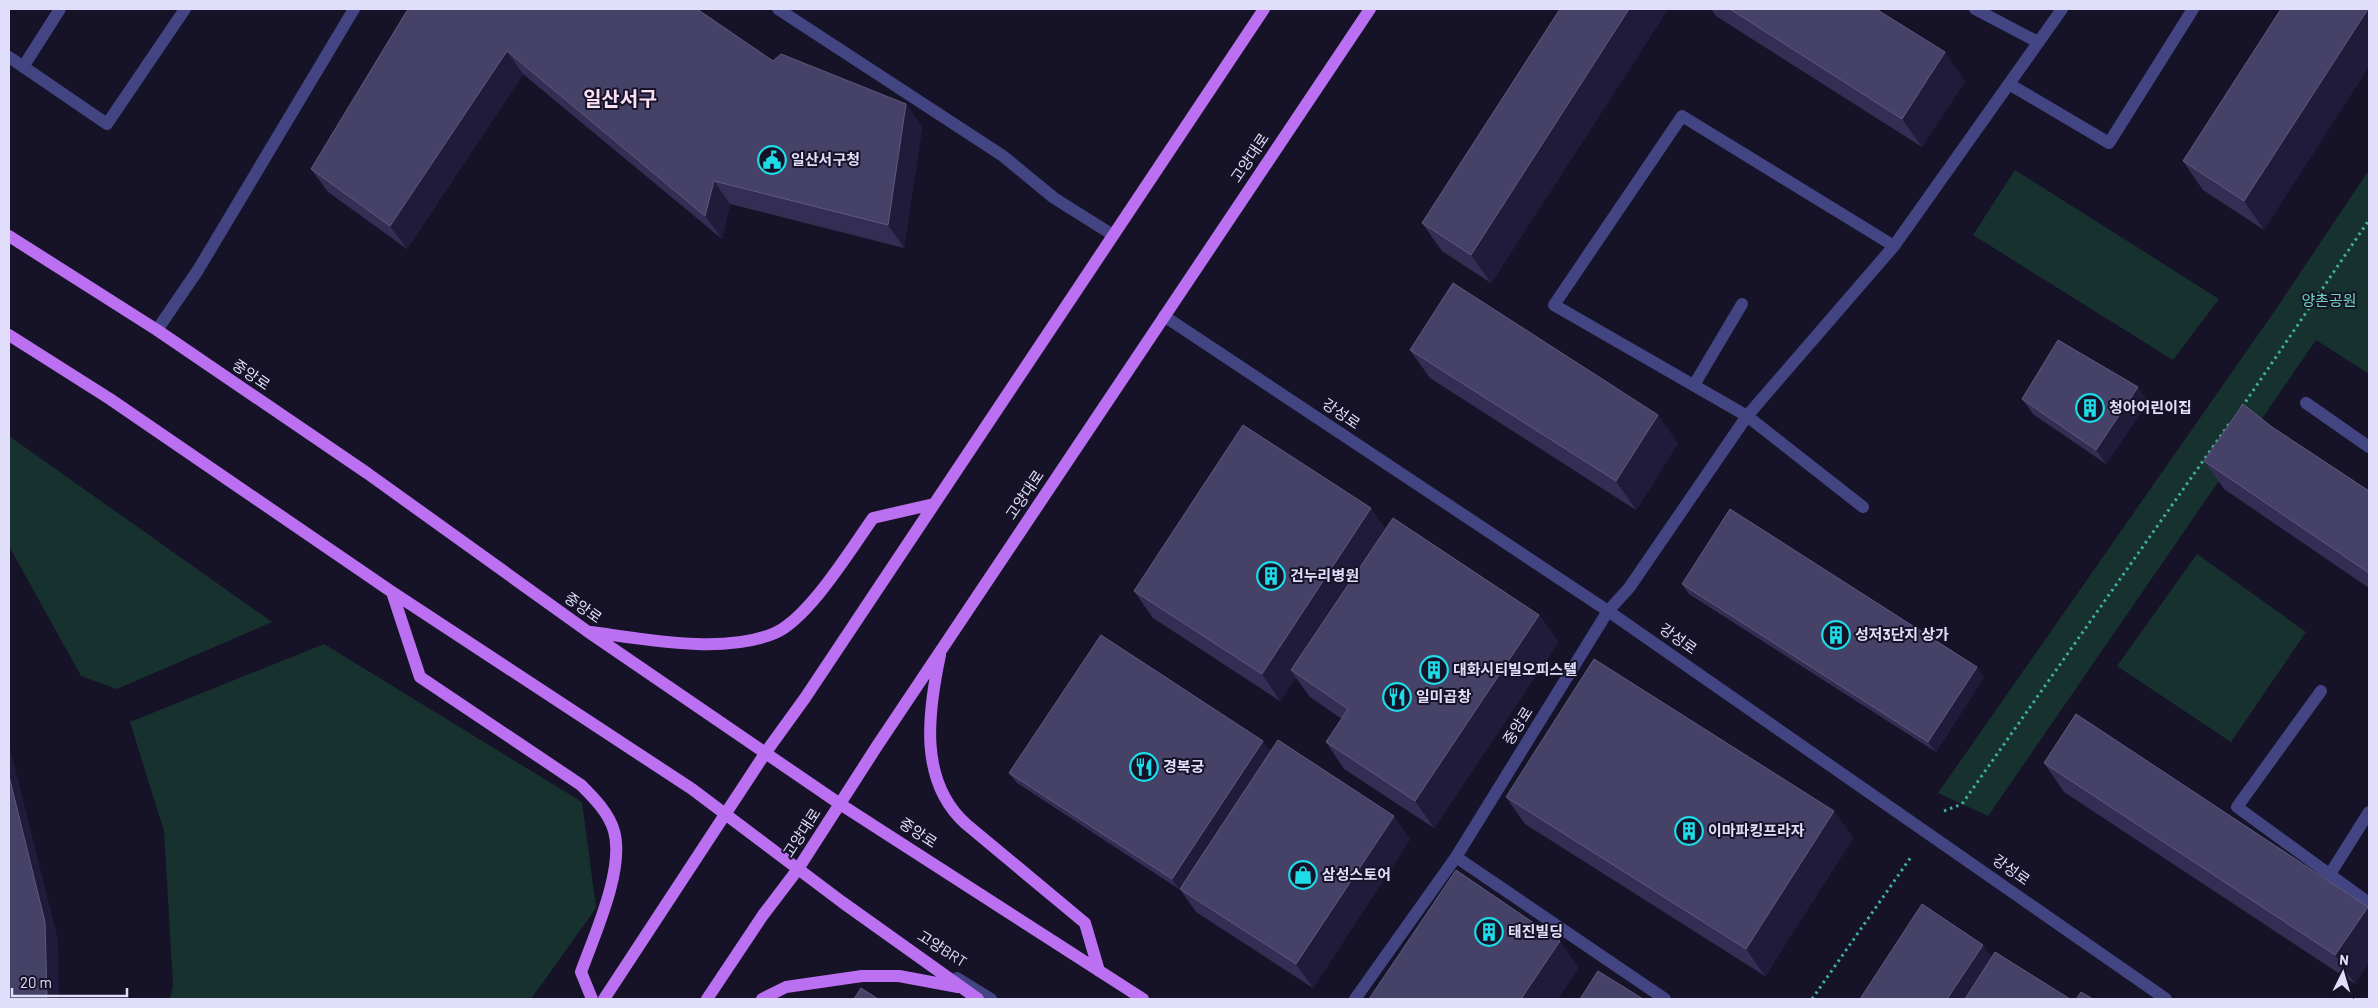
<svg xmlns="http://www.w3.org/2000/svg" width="2378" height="1008" font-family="Barlow,'Noto Sans KR',sans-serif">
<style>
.green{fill:#17312f}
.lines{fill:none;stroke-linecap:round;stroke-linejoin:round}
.path{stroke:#3eafa3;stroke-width:3;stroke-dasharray:2.5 4;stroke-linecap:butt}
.service{stroke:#434482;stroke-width:12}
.minor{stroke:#434482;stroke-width:12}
.tertiary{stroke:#434482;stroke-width:12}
.primary{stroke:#ba70f0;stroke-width:12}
.wall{fill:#342e54}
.shaded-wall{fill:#201b3b}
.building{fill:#464166;stroke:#5e5a7d}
.labels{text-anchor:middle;stroke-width:4;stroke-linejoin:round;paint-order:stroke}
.street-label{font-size:15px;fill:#e0defb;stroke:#161328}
.poi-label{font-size:15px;font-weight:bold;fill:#e0defb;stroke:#161328;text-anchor:start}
.park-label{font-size:15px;fill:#70d5b7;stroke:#161328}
.district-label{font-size:20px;font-weight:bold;fill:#fcdff3;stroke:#161328}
</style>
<rect width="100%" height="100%" fill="#161328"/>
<path class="green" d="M2015 170 2219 299 2173 360 1973 235Z
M2369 170V374L2316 340 1988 816 1938 793 2274 312Z
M9 436 272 622 117 689 81 676 9 546Z
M2197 554 2306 632 2231 742 2117 666Z
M324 644 582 802 596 908 531 999H170L173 984 164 831 130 722Z"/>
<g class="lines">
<path class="path" d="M2242 407 2369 220
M1944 811 1962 804 2229 424
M1812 999 1911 857"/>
<path class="service" d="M778 9 1003 156 1054 198 1113 235
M1975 9 2038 42
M9 57 107 124 185 9
M23 67 60 9
M2009 84 2109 143 2193 9
M157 330 198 270 354 9
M1694 385 1742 304
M2306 403 2369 447
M1863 507 1747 416 1554 305 1682 116 1894 246
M1608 611 1629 588 1747 416 1894 246 2062 9
M2321 691 2237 807 2369 903
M2330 874 2369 812
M957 978 991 999"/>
<path class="minor" d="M1456 857 1665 999
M1355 999 1456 857 1608 611"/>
<path class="tertiary" d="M1164 316 1608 611 2166 999"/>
<path class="primary" d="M9 236 157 330 367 473 587 631 840 804 1143 999
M9 335 110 399 392 592 692 789 842 902 978 999
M392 592 420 677 581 785C594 798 609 813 614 831 625 869 594 936 581 972L592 999
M591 632C644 639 724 655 775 633 809 618 851 549 873 518L934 504
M940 655C928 712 918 781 966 824L1085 923 1099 971
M604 999 766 752 805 698 1264 9
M707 999 763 915 798 869 877 746 1370 9
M762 999 786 987 862 976H899L958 987"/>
</g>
<path class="wall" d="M408 9 773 61 906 104 922 127 904 248 730 204 722 239 523 74 407 249 328 192 311 169Z
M1560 9H1668L1491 283 1442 251 1422 223Z
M1711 9H1876L1965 81 1922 147 1716 16Z
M2281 9 2264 230 2203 190 2183 161Z
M1410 350 1678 443 1636 510 1430 378Z
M2022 399 2148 402 2106 464 2033 414Z
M2272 427 2369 491V588L2224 489 2204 461Z
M1386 529 1539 615 1558 642 1434 828 1344 769 1326 742 1342 719 1310 697 1296 678 1280 701 1153 618 1134 591Z
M1682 584 1984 677 1936 752 1689 594Z
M1263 741 1270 751 1410 839 1313 988 1196 912 1180 889 1192 870 1179 889 1017 783 1009 773Z
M2044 763 2369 908 2355 984 2064 792Z
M1506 797 1834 811 1853 838 1765 976 1525 824Z"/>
<path class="shaded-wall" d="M1629 9H1668L1491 283 1471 255Z
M2368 9H2369V67L2264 230 2244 201Z
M507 51 523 74 407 249 390 226Z
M1945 52 1965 81 1922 147 1902 119Z
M906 104 922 127 904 248 888 225Z
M714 181 730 204 722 239 705 216Z
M2138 387 2148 402 2106 464 2096 450Z
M1658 415 1678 443 1636 510 1616 481Z
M1371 508 1390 535 1291 670 1296 678 1280 701 1262 674Z
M1539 615 1558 642 1434 828 1415 801Z
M1977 667 1984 677 1936 752 1928 742Z
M1263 741 1271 751 1179 889 1172 879Z
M9 744 58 940 59 999H47L9 776Z
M1834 811 1853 838 1765 976 1746 949Z
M1394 816 1410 839 1313 988 1296 964Z
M2368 907 2369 908V963L2355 984 2335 955Z
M1560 941 1579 968 1558 999H1521Z
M1983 945 1993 959 1967 999H1947Z"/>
<path class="building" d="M408 9H697L773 61 781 54 906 104 888 225 714 181 705 216 507 51 390 226 311 169Z
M1560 9H1629L1471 255 1422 223Z
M1730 9H1876L1945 52 1902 119Z
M2281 9H2368L2244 201 2183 161Z
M1453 283 1658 415 1616 481 1410 350Z
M2058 340 2138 387 2096 450 2022 399Z
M2243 404 2272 427 2369 491V573L2204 461Z
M1243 425 1371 508 1262 674 1134 591Z
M1730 509 1977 667 1928 742 1682 584Z
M1393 518 1539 615 1415 801 1326 742 1348 709 1291 670Z
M1101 635 1263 741 1172 879 1009 773Z
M1594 659 1834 811 1746 949 1506 797Z
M2076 714 2368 907 2335 955 2044 763Z
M1278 740 1394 816 1296 964 1180 889Z
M9 776 45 922 47 999H9Z
M1456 870 1560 941 1521 999H1369Z
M1922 904 1983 945 1947 999H1860Z
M1995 952 2070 999H1965Z
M1598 971 1643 999H1580Z
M861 988 878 999H854Z
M2081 992 2093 999H2076Z"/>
<defs>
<symbol id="civic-ring" viewBox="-11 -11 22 22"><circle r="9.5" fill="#161328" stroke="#1edce7" stroke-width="1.5"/><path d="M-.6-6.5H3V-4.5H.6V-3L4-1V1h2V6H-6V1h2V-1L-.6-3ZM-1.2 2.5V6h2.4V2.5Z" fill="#1edce7"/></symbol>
<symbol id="building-ring" viewBox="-11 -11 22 22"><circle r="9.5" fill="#161328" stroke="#1edce7" stroke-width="1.5"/><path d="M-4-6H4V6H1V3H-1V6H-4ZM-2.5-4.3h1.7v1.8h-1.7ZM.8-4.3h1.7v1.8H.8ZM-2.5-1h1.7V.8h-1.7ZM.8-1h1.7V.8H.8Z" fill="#1edce7"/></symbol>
<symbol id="restaurant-ring" viewBox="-11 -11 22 22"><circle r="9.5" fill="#161328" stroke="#1edce7" stroke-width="1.5"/><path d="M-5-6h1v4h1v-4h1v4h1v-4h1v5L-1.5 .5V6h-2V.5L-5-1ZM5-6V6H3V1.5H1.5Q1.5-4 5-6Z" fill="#1edce7"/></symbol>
<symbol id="shop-ring" viewBox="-11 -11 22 22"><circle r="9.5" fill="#161328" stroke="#1edce7" stroke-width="1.5"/><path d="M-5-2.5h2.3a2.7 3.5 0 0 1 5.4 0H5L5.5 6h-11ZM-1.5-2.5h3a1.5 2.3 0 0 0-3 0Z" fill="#1edce7"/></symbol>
</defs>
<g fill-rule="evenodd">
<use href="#civic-ring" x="756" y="144" width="32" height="32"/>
<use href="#building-ring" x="2074" y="392" width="32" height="32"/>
<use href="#building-ring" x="1255" y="560" width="32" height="32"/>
<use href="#building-ring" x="1820" y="619" width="32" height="32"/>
<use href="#building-ring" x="1418" y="654" width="32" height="32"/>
<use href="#restaurant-ring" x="1381" y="681" width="32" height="32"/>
<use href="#restaurant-ring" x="1128" y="751" width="32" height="32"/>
<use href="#building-ring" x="1673" y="815" width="32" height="32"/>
<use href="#shop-ring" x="1287" y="859" width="32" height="32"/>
<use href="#building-ring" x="1473" y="916" width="32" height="32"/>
</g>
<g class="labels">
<g class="street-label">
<text transform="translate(1250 158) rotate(-56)" y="5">고양대로</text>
<text transform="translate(251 375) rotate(34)" y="5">중앙로</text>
<text transform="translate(1341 414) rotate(34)" y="5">강성로</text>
<text transform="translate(1025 495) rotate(-56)" y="5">고양대로</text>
<text transform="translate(583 608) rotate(35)" y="5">중앙로</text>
<text transform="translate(1678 639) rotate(35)" y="5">강성로</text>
<text transform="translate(1518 726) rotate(-58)" y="5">중앙로</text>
<text transform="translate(802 833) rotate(-57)" y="5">고양대로</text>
<text transform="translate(918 833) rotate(33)" y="5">중앙로</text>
<text transform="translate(2011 870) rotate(35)" y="5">강성로</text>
<text transform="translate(942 949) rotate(32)" y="5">고양BRT</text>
</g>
<g class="poi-label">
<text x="791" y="165">일산서구청</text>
<text x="2109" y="413">청아어린이집</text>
<text x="1290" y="581">건누리병원</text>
<text x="1855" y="640">성저3단지 상가</text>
<text x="1453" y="675">대화시티빌오피스텔</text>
<text x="1416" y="702">일미곱창</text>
<text x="1163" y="772">경복궁</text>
<text x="1708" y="836">이마파킹프라자</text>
<text x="1322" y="880">삼성스토어</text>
<text x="1508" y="937">태진빌딩</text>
</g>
<g class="park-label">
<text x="2329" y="306">양촌공원</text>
</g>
<g class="district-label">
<text x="620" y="106">일산서구</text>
</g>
</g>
<rect width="2378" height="1008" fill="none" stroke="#e0defb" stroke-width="20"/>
<g transform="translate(2343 973) rotate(5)" stroke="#161328" stroke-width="4" paint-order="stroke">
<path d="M0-4L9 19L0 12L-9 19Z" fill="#e0defb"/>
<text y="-8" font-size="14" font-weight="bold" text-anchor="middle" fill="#e0defb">N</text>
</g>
<path d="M12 988v8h115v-8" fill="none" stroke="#e0defb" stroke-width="2.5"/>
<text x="20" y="988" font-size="15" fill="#e0defb" stroke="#161328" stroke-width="4" paint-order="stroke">20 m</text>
</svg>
